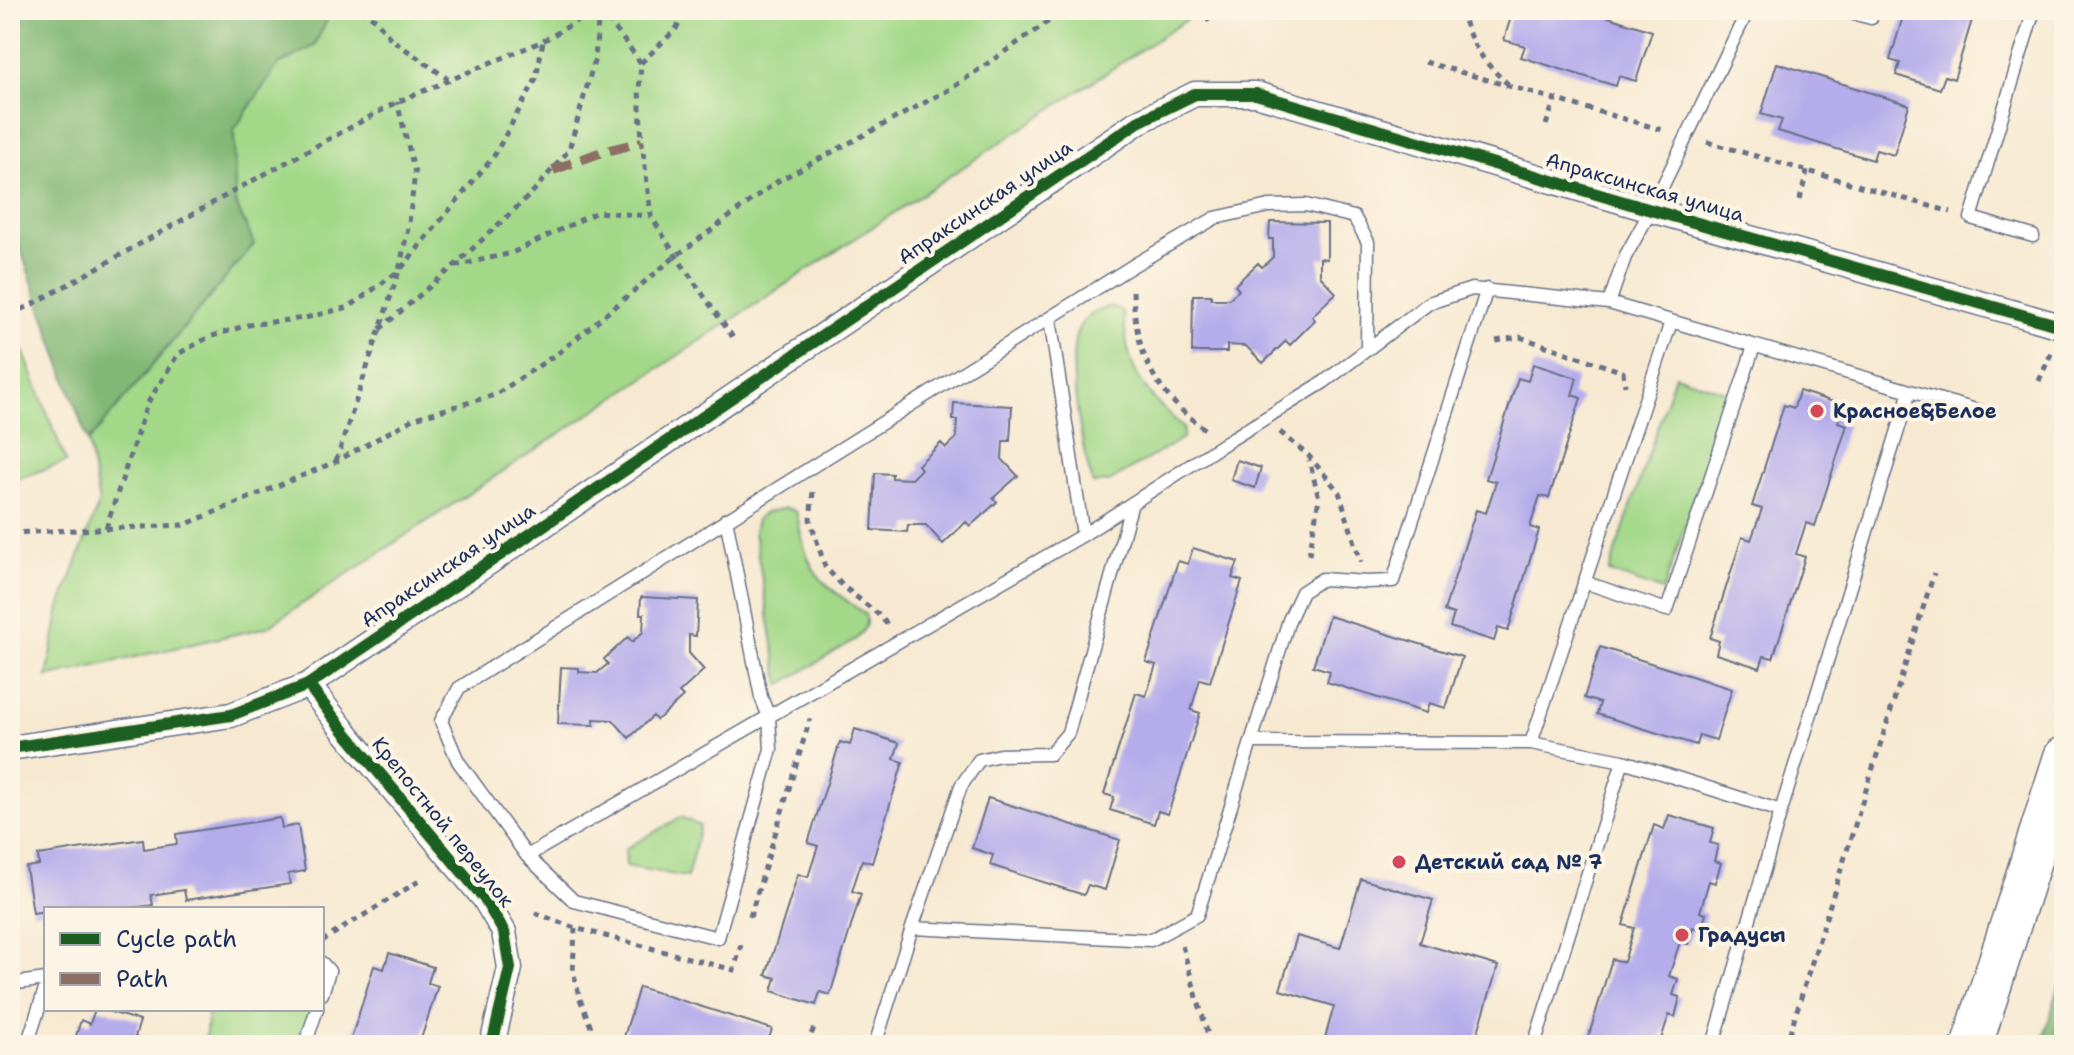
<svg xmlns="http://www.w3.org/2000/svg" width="2074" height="1055" font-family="'Shantell Sans',sans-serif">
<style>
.green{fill:#a3d888;stroke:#5f8473;stroke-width:2}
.forest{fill:#82b874;stroke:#4e7469;stroke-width:2}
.building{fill:#b4aceb}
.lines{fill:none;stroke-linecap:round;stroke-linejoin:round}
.lane-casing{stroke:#687086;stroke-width:15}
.street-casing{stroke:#687086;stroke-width:27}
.primary-casing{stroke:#687086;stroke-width:43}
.path{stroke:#687086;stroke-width:5;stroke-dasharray:6 6;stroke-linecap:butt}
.lane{stroke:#fff;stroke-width:12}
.street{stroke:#fff;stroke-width:24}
.primary{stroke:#fff;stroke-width:40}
.quiet{stroke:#8d6e63;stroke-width:10;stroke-dasharray:20 10;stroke-linecap:butt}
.cycleway-casing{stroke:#fcf5e5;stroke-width:17}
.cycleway{stroke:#1b5e20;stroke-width:12}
.poi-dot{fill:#d1495b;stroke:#fcf5e5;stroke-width:3}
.labels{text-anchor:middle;stroke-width:8;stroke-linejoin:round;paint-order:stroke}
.street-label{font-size:20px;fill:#1b2f5e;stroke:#fcf5e5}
.poi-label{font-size:20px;font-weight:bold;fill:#1b2f5e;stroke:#fcf5e5;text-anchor:start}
</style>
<rect width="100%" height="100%" fill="#fcf5e5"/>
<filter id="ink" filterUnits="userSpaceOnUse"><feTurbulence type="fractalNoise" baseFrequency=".0125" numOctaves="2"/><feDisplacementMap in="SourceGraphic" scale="16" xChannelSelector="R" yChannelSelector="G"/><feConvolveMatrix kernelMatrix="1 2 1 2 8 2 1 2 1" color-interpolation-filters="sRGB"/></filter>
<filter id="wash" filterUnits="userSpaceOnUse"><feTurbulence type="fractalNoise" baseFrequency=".006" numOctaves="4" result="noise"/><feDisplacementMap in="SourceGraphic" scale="32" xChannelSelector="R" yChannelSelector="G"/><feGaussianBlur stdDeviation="1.8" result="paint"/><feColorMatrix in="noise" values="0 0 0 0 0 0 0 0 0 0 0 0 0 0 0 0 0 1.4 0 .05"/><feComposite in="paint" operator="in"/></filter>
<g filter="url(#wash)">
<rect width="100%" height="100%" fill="#f7e9d1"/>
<path class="green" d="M332 10H1201L267 627 47 677 60 607 99 503 88 442 254 244 235 202 234 130 278 65 314 46Z
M1110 306 1123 312C1125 328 1126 347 1132 363 1142 390 1163 409 1184 428L1183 438 1109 482 1093 484C1083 452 1063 354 1080 326 1086 315 1099 310 1110 306Z
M17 335 66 462 10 481V337Z
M1675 375 1729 393 1663 591 1609 572Z
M786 508 795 511 797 514C801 537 805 561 821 579 832 592 851 603 865 614 869 625 863 631 856 639L780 685 754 532 757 519 765 513Z
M681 817 700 826 687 877 626 866 625 849Z
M208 1009H317L305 1045H205Z"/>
<path class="forest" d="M10 10H332L314 46 278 65 234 130 235 202 254 244 88 442 10 219Z
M2064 971V1045H2041Z"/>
<g id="blocks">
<path class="building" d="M1513 10H1586L1652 31 1636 81 1619 76 1616 86 1521 57 1525 46 1504 40Z
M1905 10H1975L1954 79 1945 76 1940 89 1896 75 1900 63 1890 60Z
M1777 63 1909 105 1894 155 1876 150 1873 160 1778 131 1782 120 1761 114Z
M1270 222 1327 223V259L1320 258V276L1336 293 1312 316 1315 320 1290 345 1286 341 1263 363 1246 346 1227 345V352H1192L1193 295H1211V299H1229L1239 290 1235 285 1258 263 1262 267 1273 257V239H1269Z
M1533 364 1577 378 1572 395 1581 398 1549 498 1540 496 1530 527 1539 530 1508 631 1498 628 1494 641 1450 627 1454 614 1444 611 1476 510 1486 513 1496 482 1486 479 1518 378 1528 381Z
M1799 391 1843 405 1838 422 1847 425 1815 526 1806 523 1796 554 1805 557 1773 658 1764 656 1760 668 1716 654 1719 641 1710 638 1742 537 1751 540 1762 509 1752 506 1784 405 1794 408Z
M954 403 1012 406 1010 441H1003L1002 459 1018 476 993 498 997 502 976 521 970 526 966 522 943 544 926 525H908L907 532 872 530 875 473 892 474V478L911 479 921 469 918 465 941 443 946 448 956 438 957 420H953Z
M1237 460 1261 468 1255 488 1231 480Z
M1193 548 1238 562 1232 578 1242 581 1210 682 1200 679 1191 710 1200 713 1168 814 1158 811 1154 824 1110 810 1114 797 1104 794 1136 693 1146 696 1156 665 1146 662 1178 561 1188 564Z
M641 597 698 600 696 636 689 635V653L704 670 679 693 683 697 662 716 656 720 653 716 629 738 613 720 594 719V725L558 724 561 667 579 668V672L597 673 608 664 604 659 628 637 632 642 643 632 644 614H640Z
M1329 616 1462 657 1446 708 1429 703 1426 713 1327 682 1330 671 1313 666Z
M1600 647 1732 689 1716 740 1699 735 1696 745 1597 714 1600 703 1584 698Z
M855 729 899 743 894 759 903 762 872 863 862 860 852 891 861 894 830 995 820 992 816 1005 772 991 776 978 766 975 798 874 808 877 818 846 808 843 840 742 850 745Z
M988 798 1120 840 1105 890 1088 885 1084 895 990 865 993 855 972 848Z
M1669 815 1714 828 1710 843 1718 845 1714 861 1721 863 1715 883 1709 881 1700 912 1706 914 1701 930 1693 927 1688 944 1680 942 1669 976 1678 979 1673 995 1680 997 1675 1017 1669 1015 1659 1045H1586L1612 959 1624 962 1634 928 1623 925 1654 825 1664 829Z
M280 818 282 828 298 825 305 871 288 874 290 884 186 900 184 890 151 895 153 905 125 909H46V911L33 913 26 867 39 865 38 855 143 839 144 849 177 844 176 834Z
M1361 879 1433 900 1420 943 1498 966 1474 1045H1323L1334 1006 1280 990 1297 936 1340 948Z
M389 953 433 967 428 983 438 986 419 1045H349L374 966 384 969Z
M639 987 772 1029 767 1045H644L624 1037Z
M95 1009H101L140 1021 135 1037 144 1041 143 1045H73L81 1020 90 1024Z"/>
</g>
</g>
<g filter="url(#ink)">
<use href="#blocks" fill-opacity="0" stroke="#687086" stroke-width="2"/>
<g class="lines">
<defs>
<path id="lane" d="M1841 10 1871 18 1874 10
M2033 236 1971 218 2034 10
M1609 303 1625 257 1651 210 1748 10
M1050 319 1083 535
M1671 322 1531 743 1623 761 1781 811
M1910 391 1979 411
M726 519 761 697 769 717 771 749 718 938 574 901 527 856 458 761 441 721 459 688 1134 265 1215 218 1269 206 1306 205 1354 217 1368 242 1367 350
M1584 582 1667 610 1754 346
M1251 742 1289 620 1302 592 1322 579 1366 582 1393 581 1487 289
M527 856 1083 535 1225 443 1324 382 1429 303 1472 289 1609 303 1910 391 1781 811 1713 1045
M912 928 961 786 979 760 1000 755 1050 754 1068 733 1132 503
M322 963 329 971 322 994
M10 984 46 979
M27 1045 46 986
M305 1045 317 1009
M875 1045 912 928 1151 940 1197 915 1251 742 1531 743
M1534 1045 1623 761"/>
<path id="street" d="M308 685 345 732 484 898 504 932 510 968 492 1045
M10 748 231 715 308 685 1138 122 1195 94H1256L1651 210 2064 327"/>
<path id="primary" d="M1972 1045 2064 757"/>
</defs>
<use href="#lane" class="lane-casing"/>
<use href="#street" class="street-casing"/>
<use href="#primary" class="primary-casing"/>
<path class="path" d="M360 10 375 19 391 39 448 79
M601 10 641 63 639 91 642 142 651 216 676 256 734 339
M1461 10C1470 44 1483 62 1509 85
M1206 21 1221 10
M1425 62 1666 131
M641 63 675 30 690 10
M1546 125 1555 99
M1707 142 1951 212
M1800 200 1807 171
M455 266 512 253 597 212 651 216
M1133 291C1135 354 1155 395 1208 431
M10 313 28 307 241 187 397 102 543 41 596 10
M380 329 454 266 531 194 569 150 595 58 599 10
M1496 341 1520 337 1623 372 1625 386
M2039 381 2053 349
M1280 432 1308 455 1339 492 1361 562
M336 461 399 271 494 156 536 79 543 41
M813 492 810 519 825 567 843 586 879 615 887 624
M106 528 147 404 178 354 209 337 248 325 305 318 349 307 399 271 409 223 415 173 397 102
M10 533 184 525 335 462 415 418 495 395 561 351 676 256 778 181 952 88 1065 10
M1309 555 1319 498 1309 460
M535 913 575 928 734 970 741 945
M750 917 810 719
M575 928 573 971 580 999 598 1045
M322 941 419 881
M1182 946 1211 1045
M806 1045 815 1026
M1786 1045 1934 573"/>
<use href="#lane" class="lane"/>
<use href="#street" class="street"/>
<use href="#primary" class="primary"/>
<path class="quiet" d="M553 170 602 152 642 142"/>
<defs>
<path id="cycleway" d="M308 685 345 732 484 898 504 932 510 968 492 1045
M10 748 231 715 308 685 1138 122 1195 94H1256L1651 210 2064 327"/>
</defs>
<use href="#cycleway" class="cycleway-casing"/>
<use href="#cycleway" class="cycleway"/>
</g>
</g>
<g class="poi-dot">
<circle cx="1817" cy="411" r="8"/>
<circle cx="1399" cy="862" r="8"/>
<circle cx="1682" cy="935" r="8"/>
</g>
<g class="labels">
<g class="street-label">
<text transform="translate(1645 187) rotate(16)" y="7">Апраксинская улица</text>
<text transform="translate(985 202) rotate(-34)" y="7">Апраксинская улица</text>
<text transform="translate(448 565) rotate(-34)" y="7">Апраксинская улица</text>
<text transform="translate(443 822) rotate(51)" y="7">Крепостной переулок</text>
</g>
<g class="poi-label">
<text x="1833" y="418">Красное&amp;Белое</text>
<text x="1415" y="869">Детский сад № 7</text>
<text x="1698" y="942">Градусы</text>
</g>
</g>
<rect width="2074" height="1055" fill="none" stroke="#fcf5e5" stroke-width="40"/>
<rect x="44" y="907" width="280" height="104" fill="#fcf5e5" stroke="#a2a6af" stroke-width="2"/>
<rect x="60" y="933" width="40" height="12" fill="#1b5e20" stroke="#a2a6af" stroke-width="2"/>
<text x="116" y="947" font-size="24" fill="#1b2f5e">Cycle path</text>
<rect x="60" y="973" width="40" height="12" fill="#8d6e63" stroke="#a2a6af" stroke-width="2"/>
<text x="116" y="987" font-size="24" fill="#1b2f5e">Path</text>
</svg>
